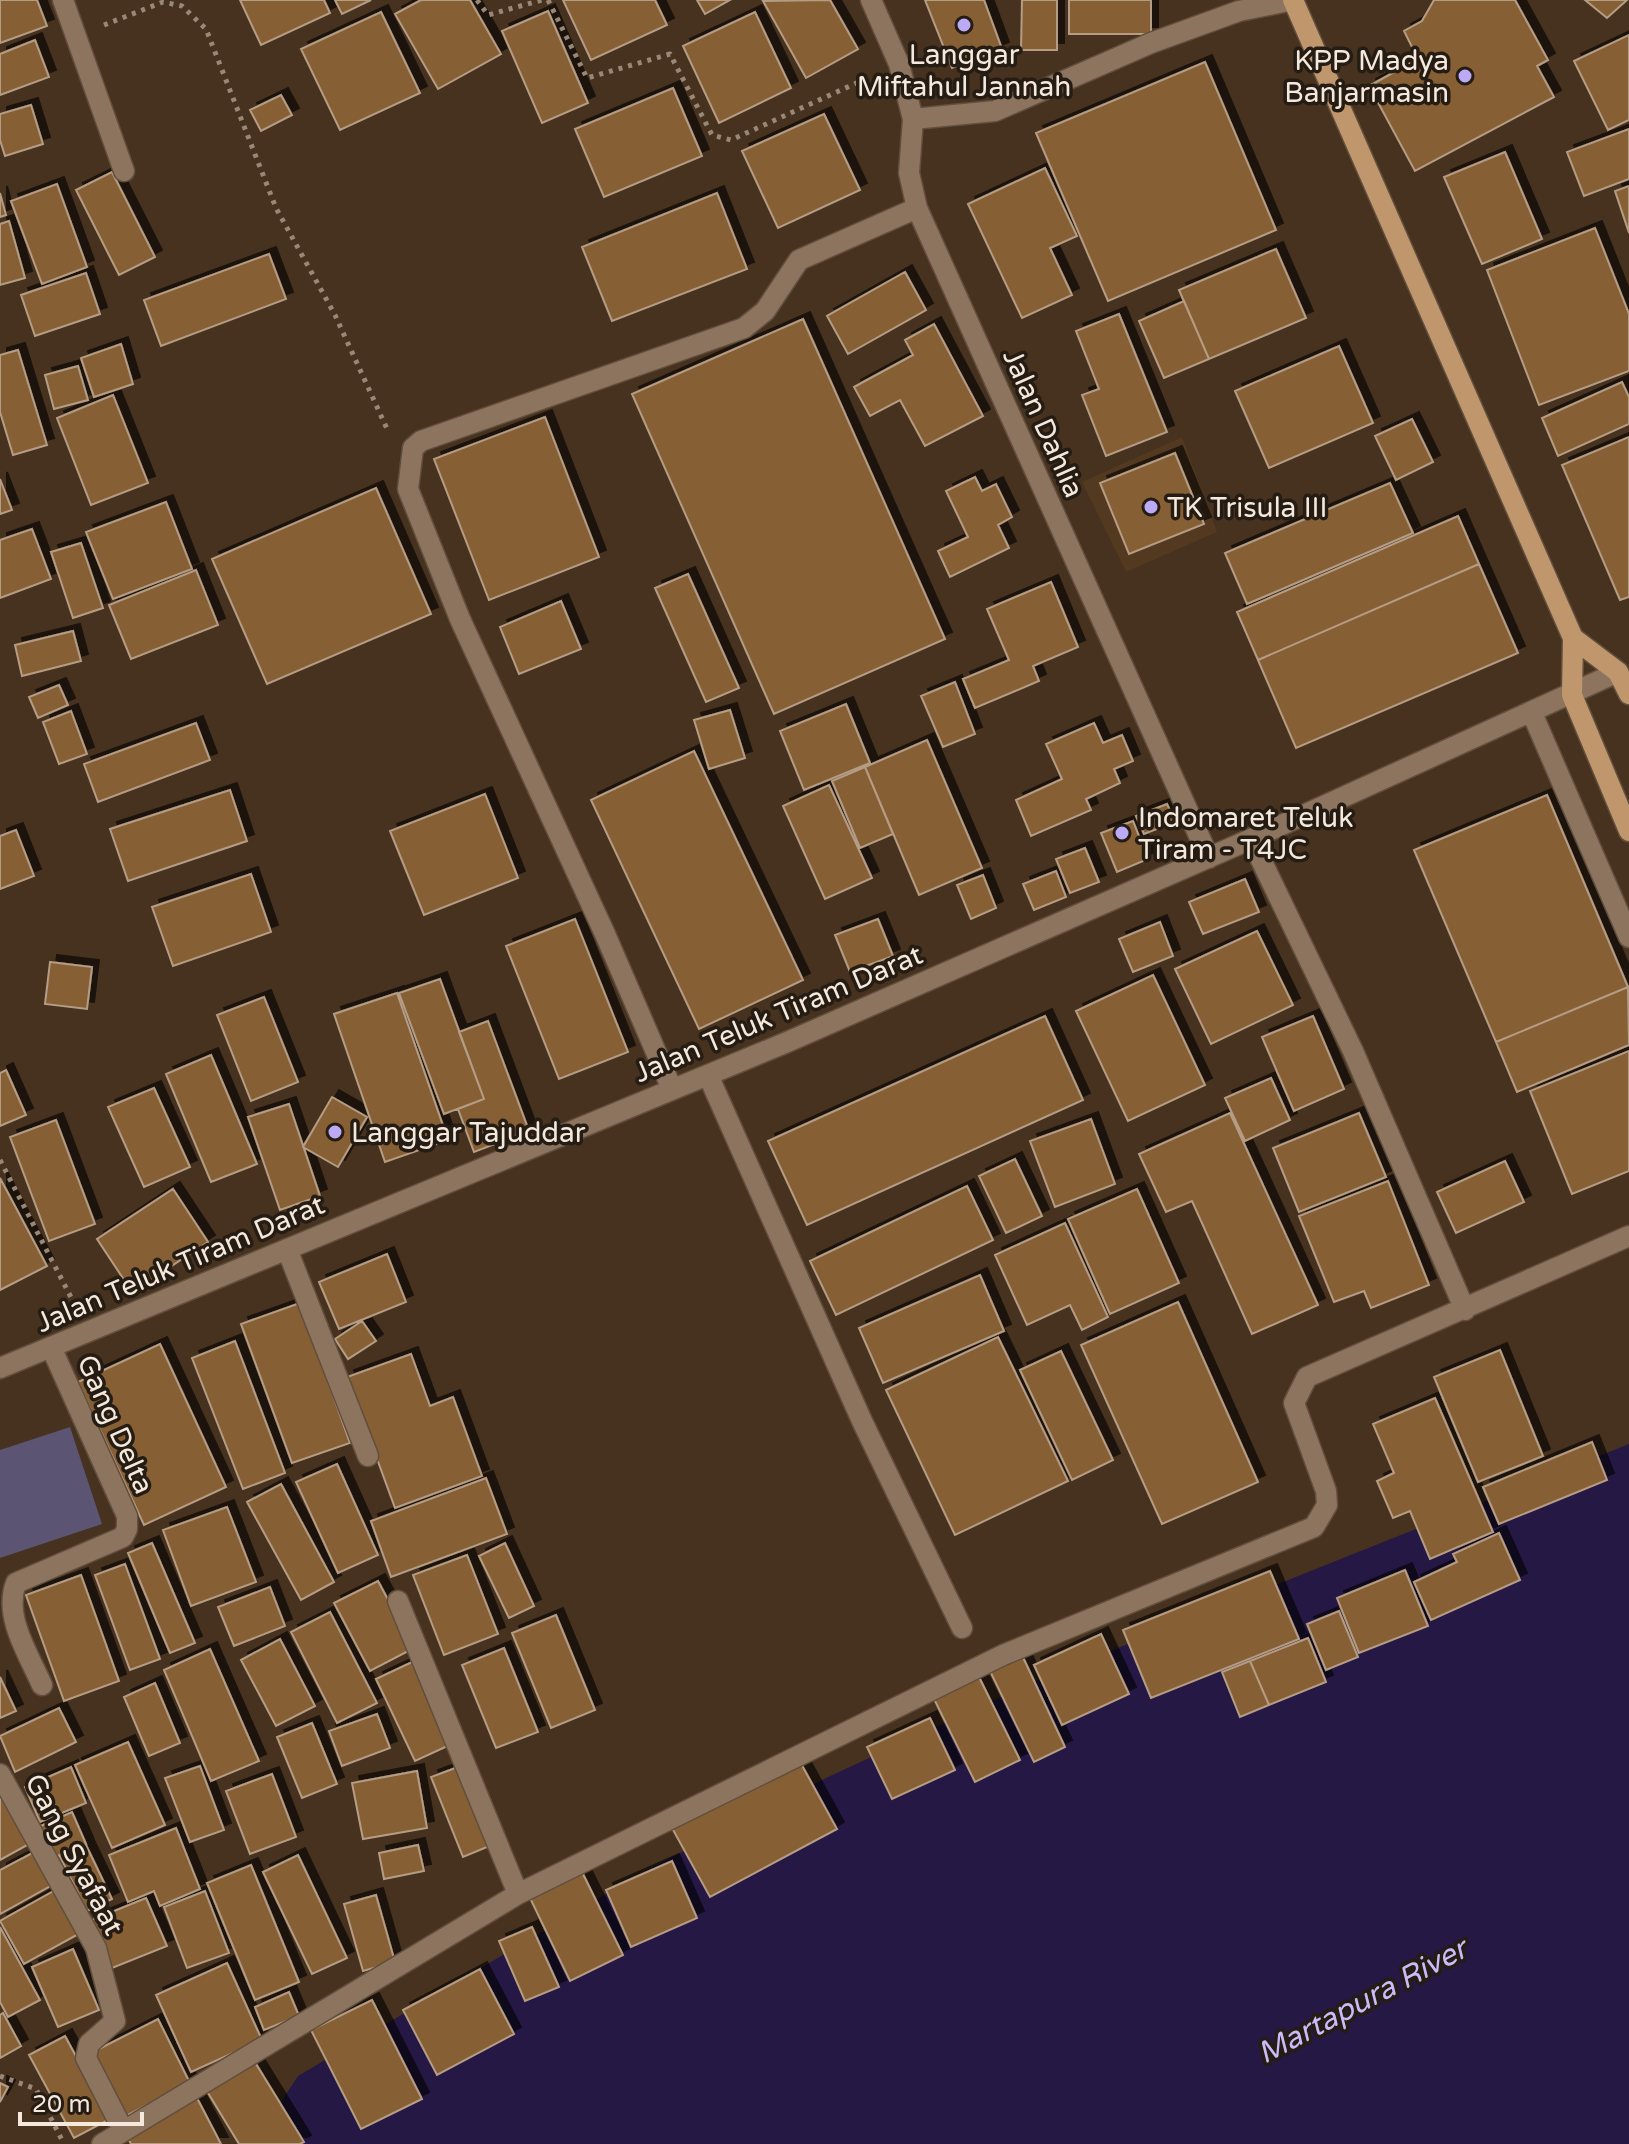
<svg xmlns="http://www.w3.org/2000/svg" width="1629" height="2144" font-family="'Varela Round',sans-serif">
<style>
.built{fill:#52391f}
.green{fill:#5b5473}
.water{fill:#261844}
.building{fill:#875f34;stroke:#b59d85;stroke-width:2;filter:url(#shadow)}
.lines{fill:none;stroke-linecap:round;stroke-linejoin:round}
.minor-casing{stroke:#604f3d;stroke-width:23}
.major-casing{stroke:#604f3d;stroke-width:23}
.path{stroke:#998878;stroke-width:5;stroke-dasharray:4 6;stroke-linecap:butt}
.minor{stroke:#8c745e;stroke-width:20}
.major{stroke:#c0966d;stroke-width:20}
.poi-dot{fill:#bcaaf6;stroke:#251c13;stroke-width:3}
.labels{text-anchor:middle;stroke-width:7;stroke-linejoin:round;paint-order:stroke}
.poi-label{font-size:28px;fill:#f5e8dc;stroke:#251c13;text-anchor:start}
.street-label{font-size:28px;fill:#f5e8dc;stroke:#251c13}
.water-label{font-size:30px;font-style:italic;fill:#c9bbf9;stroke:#251c13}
</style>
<defs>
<filter id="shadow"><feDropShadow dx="7" dy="-7" stdDeviation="0" flood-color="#0009"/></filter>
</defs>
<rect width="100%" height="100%" fill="#46321e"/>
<path class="built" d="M1182 437 1217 532 1126 572 1082 482Z"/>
<path class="green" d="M70 1427 102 1524 0 1558V1450Z"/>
<path class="water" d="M1629 1444V2144H253L298 2076 645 1871 826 1778 1035 1681Z"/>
<path class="building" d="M0 0H37L47 26 0 43Z
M240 0H324L330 13 261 45Z
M335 0H371L342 14Z
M421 0H470L501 54 438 89 395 14Z
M563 0H655L667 25 591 60Z
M697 0H730L705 14Z
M830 0 858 49 806 78 763 1Z
M925 0H984L1002 49 952 68Z
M1022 0H1057V50H1021Z
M1069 0H1151V34H1069Z
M1434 0H1515L1548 60 1537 66 1554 97 1415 171 1369 86 1418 59 1404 31 1422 21Z
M1585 0H1627L1607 18Z
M548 11 588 103 542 123 502 31Z
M381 12 420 93 340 130 301 49Z
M755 12 791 88 719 123 683 46Z
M1629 35V120L1608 130 1574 61Z
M35 40 49 77 0 95V54Z
M1205 62 1276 230 1108 301 1036 133Z
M673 88 702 156 604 197 575 129Z
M281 95 292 115 261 131 250 110Z
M31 105 43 144 5 156 0 140V114Z
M824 114 860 190 778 228 742 151Z
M1629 129V179L1584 196 1567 152Z
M1505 152 1542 239 1482 264 1444 177Z
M1045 168 1077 236 1050 248 1072 295 1022 318 968 204Z
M112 172 155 257 119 275 76 190Z
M57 184 87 267 42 284 11 201Z
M1629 186V233L1615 191Z
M0 193 6 215 0 217Z
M717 193 747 269 612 321 582 247Z
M9 221 25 278 0 285V224Z
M1595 228 1629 314V371L1539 405 1487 270Z
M1276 249 1306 318 1209 359 1179 290Z
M269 254 286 299 161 346 144 300Z
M905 272 926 310 848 354 827 316Z
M86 273 100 314 35 336 21 295Z
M1184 301 1209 359 1164 378 1139 321Z
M1119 314 1167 432 1106 456 1082 395 1099 389 1076 331Z
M803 319 945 639 774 714 632 394Z
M934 324 983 416 925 446 900 400 870 416 854 387 913 355 905 340Z
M121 344 133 384 94 397 81 358Z
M1339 346 1373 423 1269 468 1235 391Z
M18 350 47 445 13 455 0 412V355Z
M78 366 88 400 54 409 45 375Z
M1622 382 1629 397V424L1558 456 1542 418Z
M113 395 148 483 91 505 57 418Z
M545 417 599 557 489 600 434 459Z
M1412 419 1433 462 1396 480 1375 436Z
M1629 437V597L1620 600 1562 465Z
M1175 453 1204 524 1129 554 1100 483Z
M975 477 982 491 996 484 1012 517 998 525 1009 548 950 577 938 551 968 537 946 491Z
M0 479 12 510 0 514Z
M1390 483 1413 533 1247 604 1225 553Z
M376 488 431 614 267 684 212 559Z
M166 502 192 569 113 599 86 532Z
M1458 516 1479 564 1258 660 1237 612Z
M32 529 51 579 0 598V540Z
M81 543 103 608 73 618 51 552Z
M1479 564 1518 653 1296 748 1258 660Z
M196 570 218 625 131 659 109 605Z
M688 574 739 688 706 702 655 588Z
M1051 582 1078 647 1033 666 1039 681 975 708 963 679 1009 660 987 609Z
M561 601 581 649 519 674 500 627Z
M73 631 81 661 22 676 15 645Z
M955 682 975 734 943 747 921 696Z
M59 685 68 705 38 718 29 697Z
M846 704 870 763 804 790 780 731Z
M730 710 745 758 709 769 694 720Z
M71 711 87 754 59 764 43 722Z
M196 723 210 760 98 802 84 764Z
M1094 723 1103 743 1122 735 1133 761 1114 769 1120 783 1086 799 1091 810 1031 836 1016 800 1062 779 1046 744Z
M927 740 982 868 919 895 865 767Z
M694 751 803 980 699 1029 591 800Z
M865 767 893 834 860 848 832 781Z
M829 785 872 878 825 899 783 806Z
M230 790 247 841 128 881 110 829Z
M485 794 518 878 424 915 390 831Z
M1547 795 1628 987 1496 1042 1414 850Z
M1167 804 1175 822 1144 834 1136 816Z
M1133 821 1148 859 1117 872 1101 833Z
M16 830 34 876 0 889V836Z
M1085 848 1099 882 1070 893 1056 859Z
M1056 871 1066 897 1034 910 1023 884Z
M251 874 271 932 173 966 152 907Z
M983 875 996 908 971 919 957 885Z
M1245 879 1259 912 1203 934 1189 902Z
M575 919 628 1052 559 1079 506 946Z
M878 919 893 956 850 972 835 935Z
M1160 922 1173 956 1133 972 1119 939Z
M1257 931 1293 1005 1211 1044 1175 969Z
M50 962 92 967 87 1009 45 1004Z
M1153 975 1205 1085 1128 1121 1076 1011Z
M440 979 484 1099 444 1114 399 993Z
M1628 987 1629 1045 1517 1092 1496 1042Z
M397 993 448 1140 385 1162 334 1014Z
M264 997 298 1082 251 1101 217 1015Z
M1045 1016 1083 1100 807 1225 768 1141Z
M1313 1016 1344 1089 1294 1111 1262 1037Z
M488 1021 529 1131 474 1152 458 1109 484 1099 459 1032Z
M1629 1051V1171L1572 1194 1530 1091Z
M211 1055 257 1164 211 1182 166 1074Z
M6 1070 26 1115 0 1126V1073Z
M1271 1078 1290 1120 1245 1141 1225 1098Z
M154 1088 190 1167 144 1187 108 1107Z
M332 1097 367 1117 338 1167 303 1147Z
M289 1104 320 1196 280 1210 248 1117Z
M1230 1113 1318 1305 1252 1334 1192 1201 1166 1212 1139 1154Z
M1359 1113 1386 1177 1299 1212 1273 1148Z
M1091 1119 1115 1184 1055 1207 1030 1141Z
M56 1120 95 1224 49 1241 10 1137Z
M1015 1159 1042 1216 1006 1233 979 1176Z
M1505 1161 1524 1202 1456 1233 1437 1192Z
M0 1178 47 1266 0 1290Z
M1388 1181 1429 1285 1371 1308 1364 1291 1334 1302 1299 1216Z
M967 1186 993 1240 836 1315 810 1261Z
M173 1189 208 1242 132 1292 97 1239Z
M1137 1189 1179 1283 1110 1314 1068 1219Z
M1065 1223 1108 1317 1082 1330 1070 1305 1027 1325 995 1255Z
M387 1254 406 1302 339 1329 319 1282Z
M980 1275 1004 1331 883 1383 859 1328Z
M1178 1302 1258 1482 1162 1524 1081 1345Z
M300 1303 350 1443 292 1463 241 1324Z
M362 1321 376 1341 348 1359 335 1339Z
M998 1337 1068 1481 955 1535 886 1390Z
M235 1341 285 1473 243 1489 192 1358Z
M160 1344 226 1487 144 1525 78 1382Z
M1500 1350 1543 1456 1478 1482 1434 1377Z
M1061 1351 1113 1460 1072 1480 1020 1370Z
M411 1354 430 1406 453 1397 482 1476 395 1508 347 1377Z
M1435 1398 1493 1532 1430 1559 1410 1511 1393 1518 1377 1481 1394 1473 1373 1424Z
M1592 1442 1607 1480 1499 1524 1483 1487Z
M337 1464 378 1555 338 1573 296 1482Z
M486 1478 507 1534 391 1577 371 1521Z
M281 1484 334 1582 301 1600 247 1502Z
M227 1507 256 1582 191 1606 163 1530Z
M1499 1533 1520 1580 1431 1620 1414 1582 1457 1562 1453 1554Z
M152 1543 195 1643 170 1653 128 1553Z
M505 1543 534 1606 509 1618 479 1556Z
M467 1555 498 1634 444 1655 413 1575Z
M125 1564 160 1659 130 1670 95 1575Z
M1405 1570 1428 1626 1359 1653 1337 1598Z
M1270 1571 1299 1639 1151 1698 1123 1630Z
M81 1575 119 1681 64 1701 26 1595Z
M378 1581 414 1648 370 1671 334 1603Z
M270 1587 285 1626 234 1646 218 1607Z
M1339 1611 1358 1657 1326 1670 1307 1624Z
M330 1612 377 1703 337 1723 291 1632Z
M556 1615 595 1710 551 1728 512 1633Z
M1101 1634 1129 1694 1062 1725 1034 1665Z
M1308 1638 1326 1682 1269 1705 1250 1661Z
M280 1639 315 1706 276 1726 241 1660Z
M504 1648 538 1732 496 1748 462 1665Z
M210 1649 259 1761 211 1781 164 1670Z
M1021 1653 1065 1747 1034 1762 989 1669Z
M1250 1661 1269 1705 1240 1717 1222 1672Z
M412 1662 452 1744 415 1761 376 1679Z
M978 1675 1020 1760 975 1782 933 1697Z
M0 1677 16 1711 0 1718Z
M155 1683 180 1743 149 1756 124 1697Z
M59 1708 76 1742 15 1772 0 1736Z
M377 1714 390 1748 342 1766 329 1731Z
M930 1718 955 1770 892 1799 867 1747Z
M312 1723 337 1784 302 1798 277 1737Z
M128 1742 165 1825 112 1848 75 1765Z
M799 1760 837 1829 710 1897 672 1828Z
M200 1766 224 1830 190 1842 165 1778Z
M71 1767 86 1803 40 1822 25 1787Z
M458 1767 492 1845 463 1857 431 1777Z
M417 1771 427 1828 363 1839 352 1783Z
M272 1774 296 1837 250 1854 226 1791Z
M0 1794 29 1844 0 1860Z
M72 1812 86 1844 48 1860 34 1829Z
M176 1828 200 1889 160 1906 154 1891 128 1902 109 1855Z
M86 1845 112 1899 87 1911 60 1857Z
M418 1845 424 1871 384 1879 379 1853Z
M36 1851 54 1884 0 1914V1870Z
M298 1855 347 1958 312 1974 263 1872Z
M672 1861 697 1918 631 1947 606 1890Z
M251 1865 299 1982 255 2000 207 1883Z
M582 1872 623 1955 570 1981 530 1898Z
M59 1888 84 1931 24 1964 0 1921Z
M205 1891 229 1953 187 1968 164 1907Z
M376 1895 395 1962 363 1971 344 1904Z
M146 1898 167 1946 107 1970 87 1922Z
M0 1927 40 2000 8 2017 0 2002Z
M532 1927 559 1987 525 2001 499 1941Z
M73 1949 99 2010 58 2027 32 1967Z
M227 1963 262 2040 191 2072 156 1995Z
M480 1969 514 2034 437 2075 403 2010Z
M289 1992 299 2016 264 2030 255 2007Z
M372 2000 422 2099 361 2129 311 2030Z
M3 2013 21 2046 0 2058V2015Z
M158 2019 190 2083 126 2116 93 2052Z
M65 2036 110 2119 74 2138 29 2055Z
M253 2059 304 2142 300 2144H239L205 2088Z
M0 2083 8 2087 0 2102Z
M197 2098 221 2144H131L126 2135Z"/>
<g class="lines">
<defs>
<path id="minor" d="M63 0 124 171
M871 0 899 64 913 119 909 173 917 208 1209 858
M913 119 995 111 1151 43 1239 11 1293 0
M1532 713 1629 937
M1251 839 1353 1051 1465 1310
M708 1075 862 1421 962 1628
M672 1089 605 934 460 619 408 489 413 448 421 441 744 328 765 311 799 260 917 208
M287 1249 368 1456
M0 1368 785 1043 1251 839 1618 672
M398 1601 518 1894
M42 1685C29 1655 3 1616 16 1583L123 1537 127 1529V1516L51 1347
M0 1774 96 1948 115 2021 89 2044 86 2058 123 2130
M102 2144 518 1894 1003 1655 1314 1527 1327 1505 1326 1491 1294 1403 1307 1377 1629 1236"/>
<path id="major" d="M1293 0 1573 638 1572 695 1629 831
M1573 638 1618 672 1629 694"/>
</defs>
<use href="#minor" class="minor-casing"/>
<use href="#major" class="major-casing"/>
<path class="path" d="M477 0 488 15 542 0
M548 0 587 78 670 54 712 135 731 140 872 76
M104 25 163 2 182 6 206 29 276 208 335 315 388 431
M0 1160 75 1305
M0 2076 36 2089 64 2144"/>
<use href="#minor" class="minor"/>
<use href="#major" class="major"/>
</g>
<g class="poi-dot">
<circle cx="964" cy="25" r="8"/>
<circle cx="1465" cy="76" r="8"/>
<circle cx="1151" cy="507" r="8"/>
<circle cx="1122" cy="833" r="8"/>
<circle cx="335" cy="1132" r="8"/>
</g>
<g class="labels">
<g class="poi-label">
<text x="964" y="64" text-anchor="middle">Langgar<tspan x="964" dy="32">Miftahul Jannah</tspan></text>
<text x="1449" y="70" text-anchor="end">KPP Madya<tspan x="1449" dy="32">Banjarmasin</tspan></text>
<text x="1167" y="517">TK Trisula III</text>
<text x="1138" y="827">Indomaret Teluk<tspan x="1138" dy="32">Tiram - T4JC</tspan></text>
<text x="351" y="1142">Langgar Tajuddar</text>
</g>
<g class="street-label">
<text transform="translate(1044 423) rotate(66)" y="10">Jalan Dahlia</text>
<text transform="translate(778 1013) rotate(-23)" y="10">Jalan Teluk Tiram Darat</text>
<text transform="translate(180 1263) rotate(-23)" y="10">Jalan Teluk Tiram Darat</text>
<text transform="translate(116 1424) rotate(66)" y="10">Gang Delta</text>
<text transform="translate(75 1854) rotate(62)" y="10">Gang Syafaat</text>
</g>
<g class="water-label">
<text transform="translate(1362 2001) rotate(-28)" y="10">Martapura River</text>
</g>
</g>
<path d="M20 2112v12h122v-12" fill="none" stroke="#f5e8dc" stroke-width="4"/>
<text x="32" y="2112" font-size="24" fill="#f5e8dc" stroke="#251c13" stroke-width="6" paint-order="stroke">20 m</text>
</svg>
